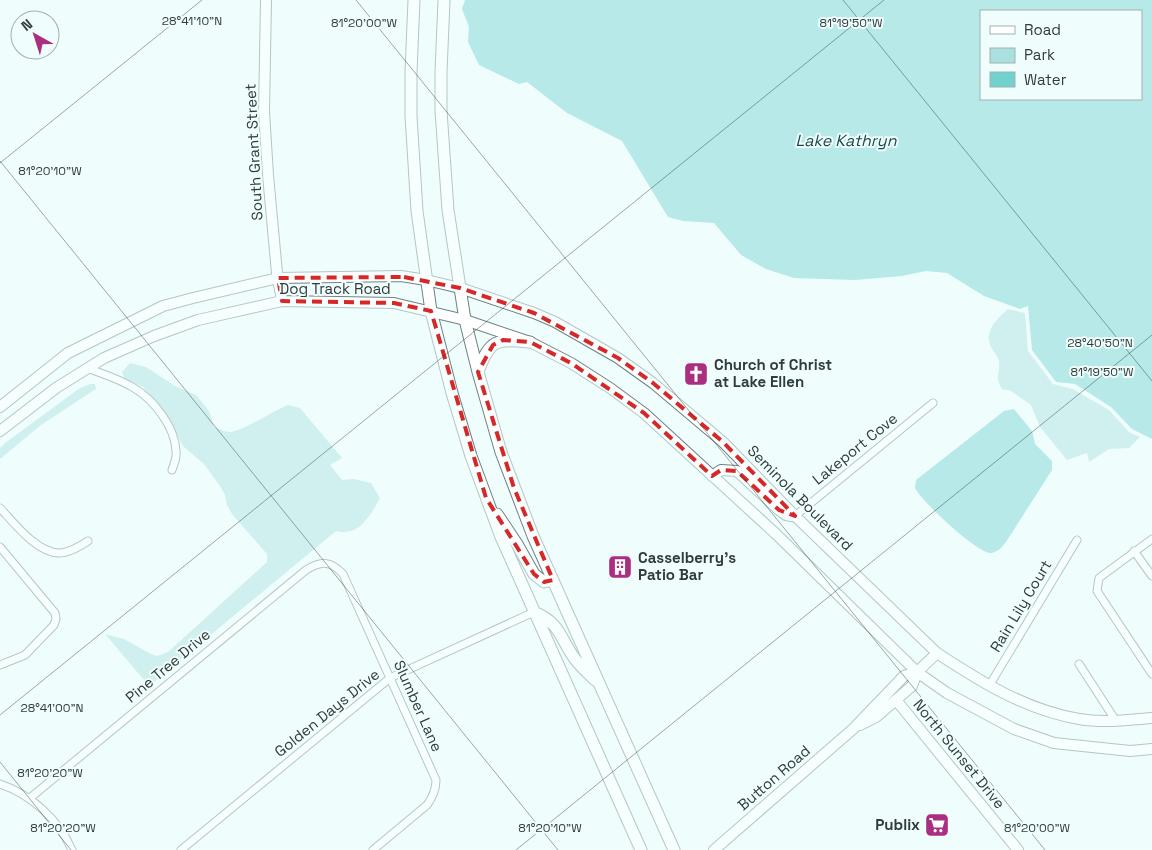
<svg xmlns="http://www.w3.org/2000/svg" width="1152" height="850" font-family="'Space Grotesk',sans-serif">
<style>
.green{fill:#aae0df}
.water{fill:#71d1cf;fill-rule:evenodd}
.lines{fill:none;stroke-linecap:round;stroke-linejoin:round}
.street-casing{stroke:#6c8382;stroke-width:9}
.secondary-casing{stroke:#6c8382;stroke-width:12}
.primary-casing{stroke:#6c8382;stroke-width:13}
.street{stroke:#fff;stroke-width:7}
.secondary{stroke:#fff;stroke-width:10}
.primary{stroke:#fff;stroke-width:11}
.marked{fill:none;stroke:#d62828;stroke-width:4;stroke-dasharray:10 6;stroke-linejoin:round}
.ticks{fill:none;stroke:#313b3a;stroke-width:1;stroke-opacity:0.45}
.labels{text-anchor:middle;stroke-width:4;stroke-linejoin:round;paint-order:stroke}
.street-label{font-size:15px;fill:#313b3a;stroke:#effefd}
.poi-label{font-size:15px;font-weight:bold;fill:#313b3a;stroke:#effefd;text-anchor:start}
.water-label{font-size:16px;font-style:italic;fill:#1d4a49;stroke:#effefd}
.ticks-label{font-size:12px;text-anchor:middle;fill:#313b3a;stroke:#effefd;stroke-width:4;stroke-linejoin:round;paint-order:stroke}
</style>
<rect width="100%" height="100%" fill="#effefd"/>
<path class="green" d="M1008 309 1025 313 1028 351 1053 384 1073 389 1109 410 1129 432 1140 437 1129 448 1109 449 1089 462 1087 453 1067 460 1040 427 1031 405 1011 391 1002 389C994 375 1000 376 999 362 998 356 995 354 992 349 982 332 997 319 1008 309Z
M130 363 146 367 175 386 196 395 209 411 214 427C219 429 225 432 230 432 241 432 275 410 288 405L300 408 342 458 330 465 342 480 354 479 371 483 380 498C378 503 375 507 372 512 362 526 354 535 336 531L149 686 105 634 124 639 151 654 157 656 168 652 267 562V554L232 514 227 505 225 495 220 486 204 464 183 446 168 418 154 399 143 387 124 378 122 372Z
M90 384H95L96 389 41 425 0 459V448L5 443 80 388Z"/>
<path class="water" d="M465 0H1152V439L1132 429 1111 407 1075 384 1056 382 1032 350 1028 306 1020 309 984 296 947 273 926 271 902 276 855 280 794 278 766 269 741 255 714 223 683 221 668 217 622 141 567 113 527 82 519 84 479 65 468 42 469 27 462 9ZM981 11H1141V99H981Z
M1014 409 1032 431 1035 444 1052 461V470L1006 542C1002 547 998 552 991 553 978 554 921 501 915 488L916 480 1004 411Z"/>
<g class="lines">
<defs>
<path id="street" d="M87 368C103 374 120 379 134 388 154 400 175 427 176 451 177 458 174 464 172 470
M0 508C14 523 37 553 59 553 69 553 79 547 88 541
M795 516 933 403
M1152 539 1099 578 1097 591 1152 674
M0 547 55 613 56 619 54 625 25 655 0 665
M1134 551 1152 576
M1079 664 1116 721
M989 686 1077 540
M0 784C31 794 59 820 72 850
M30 798 306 570C321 561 330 560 343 574L436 780C436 790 433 797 427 805L373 850
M181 850 390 678 534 612"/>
<path id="secondary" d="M266 0 264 112 268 175 277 273 282 301
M0 407 68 353 163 306 193 298 278 278 401 276 426 280 460 288 534 313 555 322 618 358 653 383 723 442 795 516 937 653C981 682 1026 710 1079 719 1103 723 1128 720 1152 718
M0 431 56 388 104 358 154 336 198 320 282 301 394 303 465 320 530 342 571 363 610 388 644 413 776 534 917 672 947 693 1014 729 1054 743 1130 751 1152 749
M712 476 721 470 737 471 779 510 786 515 791 516
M896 700 1018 850
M860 725 876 717 912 686 917 672 937 653
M714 850 853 729 904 676 917 672"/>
<path id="primary" d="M414 0 411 72V116L417 211 431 311 452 393 471 456 501 537 641 850
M444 0 441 72V111L448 210 465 320 478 372 501 452 533 536 674 850
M478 372C490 338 497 339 530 342
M497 514 517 544 534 574 544 582 553 580
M534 612C561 623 560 639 575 659 581 667 588 673 595 680"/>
</defs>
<use href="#street" class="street-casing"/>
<use href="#secondary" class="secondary-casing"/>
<use href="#primary" class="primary-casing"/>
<use href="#street" class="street"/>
<use href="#secondary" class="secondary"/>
<use href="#primary" class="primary"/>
</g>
<path d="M0 0H1152V850H0ZM404 277 460 288 534 313 618 358 653 383 723 442 795 516 779 510 737 471 721 470 712 476 644 413 571 363 530 342 503 340 493 345 478 372 514 488 553 580 544 582 534 574 486 498 431 311 394 303 282 301 278 278Z" fill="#effefd" fill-opacity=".55" fill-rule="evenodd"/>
<path class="marked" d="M404 277 460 288 534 313 618 358 653 383 723 442 795 516 779 510 737 471 721 470 712 476 644 413 571 363 530 342 503 340 493 345 478 372 514 488 553 580 544 582 534 574 486 498 431 311 394 303 282 301 278 278Z"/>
<path class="ticks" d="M356 0 1045 850M843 0 1152 381M0 161 558 850M0 163 202 0M0 715 884 0M0 762 71 850M516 850 1152 335"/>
<defs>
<symbol id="church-square" viewBox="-11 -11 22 22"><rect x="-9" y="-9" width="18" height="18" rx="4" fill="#aa2f81" stroke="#effefd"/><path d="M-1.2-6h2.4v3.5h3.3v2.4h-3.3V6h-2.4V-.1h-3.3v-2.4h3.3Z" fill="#fff"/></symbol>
<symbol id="building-square" viewBox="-11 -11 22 22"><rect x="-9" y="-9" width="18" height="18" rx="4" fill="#aa2f81" stroke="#effefd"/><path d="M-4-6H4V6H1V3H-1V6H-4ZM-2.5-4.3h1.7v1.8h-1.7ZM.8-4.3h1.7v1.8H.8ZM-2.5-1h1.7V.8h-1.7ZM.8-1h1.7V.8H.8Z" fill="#fff"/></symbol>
<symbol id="supermarket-square" viewBox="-11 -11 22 22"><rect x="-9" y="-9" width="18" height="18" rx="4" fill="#aa2f81" stroke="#effefd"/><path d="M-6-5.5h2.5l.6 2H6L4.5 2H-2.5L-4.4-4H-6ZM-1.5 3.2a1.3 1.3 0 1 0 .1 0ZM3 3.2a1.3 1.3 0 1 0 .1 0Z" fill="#fff"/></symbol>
</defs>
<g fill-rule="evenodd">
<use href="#church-square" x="682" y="360" width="28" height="28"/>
<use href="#building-square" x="606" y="553" width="28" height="28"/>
<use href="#supermarket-square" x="923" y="811" width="28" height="28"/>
</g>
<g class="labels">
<g class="street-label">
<text transform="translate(254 152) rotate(-93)" y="5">South Grant Street</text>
<text x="335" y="294">Dog Track Road</text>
<text transform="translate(855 449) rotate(-39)" y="5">Lakeport Cove</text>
<text transform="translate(800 498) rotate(45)" y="5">Seminola Boulevard</text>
<text transform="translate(1021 606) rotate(-59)" y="5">Rain Lily Court</text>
<text transform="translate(168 666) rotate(-40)" y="5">Pine Tree Drive</text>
<text transform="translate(418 706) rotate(66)" y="5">Slumber Lane</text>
<text transform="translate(327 713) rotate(-39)" y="5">Golden Days Drive</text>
<text transform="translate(959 754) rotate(51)" y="5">North Sunset Drive</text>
<text transform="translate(774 778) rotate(-41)" y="5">Button Road</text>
</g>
<g class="poi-label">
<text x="714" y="370">Church of Christ<tspan x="714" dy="17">at Lake Ellen</tspan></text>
<text x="638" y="563">Casselberry's<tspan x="638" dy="17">Patio Bar</tspan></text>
<text x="920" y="830" text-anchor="end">Publix</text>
</g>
<g class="water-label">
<text x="846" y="146">Lake Kathryn</text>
</g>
</g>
<g class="ticks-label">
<text x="192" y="25">28°41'10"N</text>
<text x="364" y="27">81°20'00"W</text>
<text x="851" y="27">81°19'50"W</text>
<text x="50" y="175">81°20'10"W</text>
<text x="1100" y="347">28°40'50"N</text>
<text x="1102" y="376">81°19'50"W</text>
<text x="52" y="712">28°41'00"N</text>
<text x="50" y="777">81°20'20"W</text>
<text x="63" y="832">81°20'20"W</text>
<text x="550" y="832">81°20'10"W</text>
<text x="1037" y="832">81°20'00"W</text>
</g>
<rect x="980" y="10" width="162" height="90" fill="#effefd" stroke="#a3b0af"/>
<rect x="990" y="26" width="25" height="8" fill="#ffffff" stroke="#a3b0af"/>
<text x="1024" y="35" font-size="15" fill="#313b3a">Road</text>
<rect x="990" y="48" width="25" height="15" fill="#aae0df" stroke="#a3b0af"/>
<text x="1024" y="60" font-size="15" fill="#313b3a">Park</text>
<rect x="990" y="72" width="25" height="15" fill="#71d1cf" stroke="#a3b0af"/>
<text x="1024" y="85" font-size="15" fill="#313b3a">Water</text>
<g transform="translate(35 35) rotate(321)"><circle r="24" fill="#effefd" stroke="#a3b0af"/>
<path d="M0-4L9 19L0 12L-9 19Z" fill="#aa2f81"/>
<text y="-8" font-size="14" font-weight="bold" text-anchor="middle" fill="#313b3a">N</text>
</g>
</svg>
